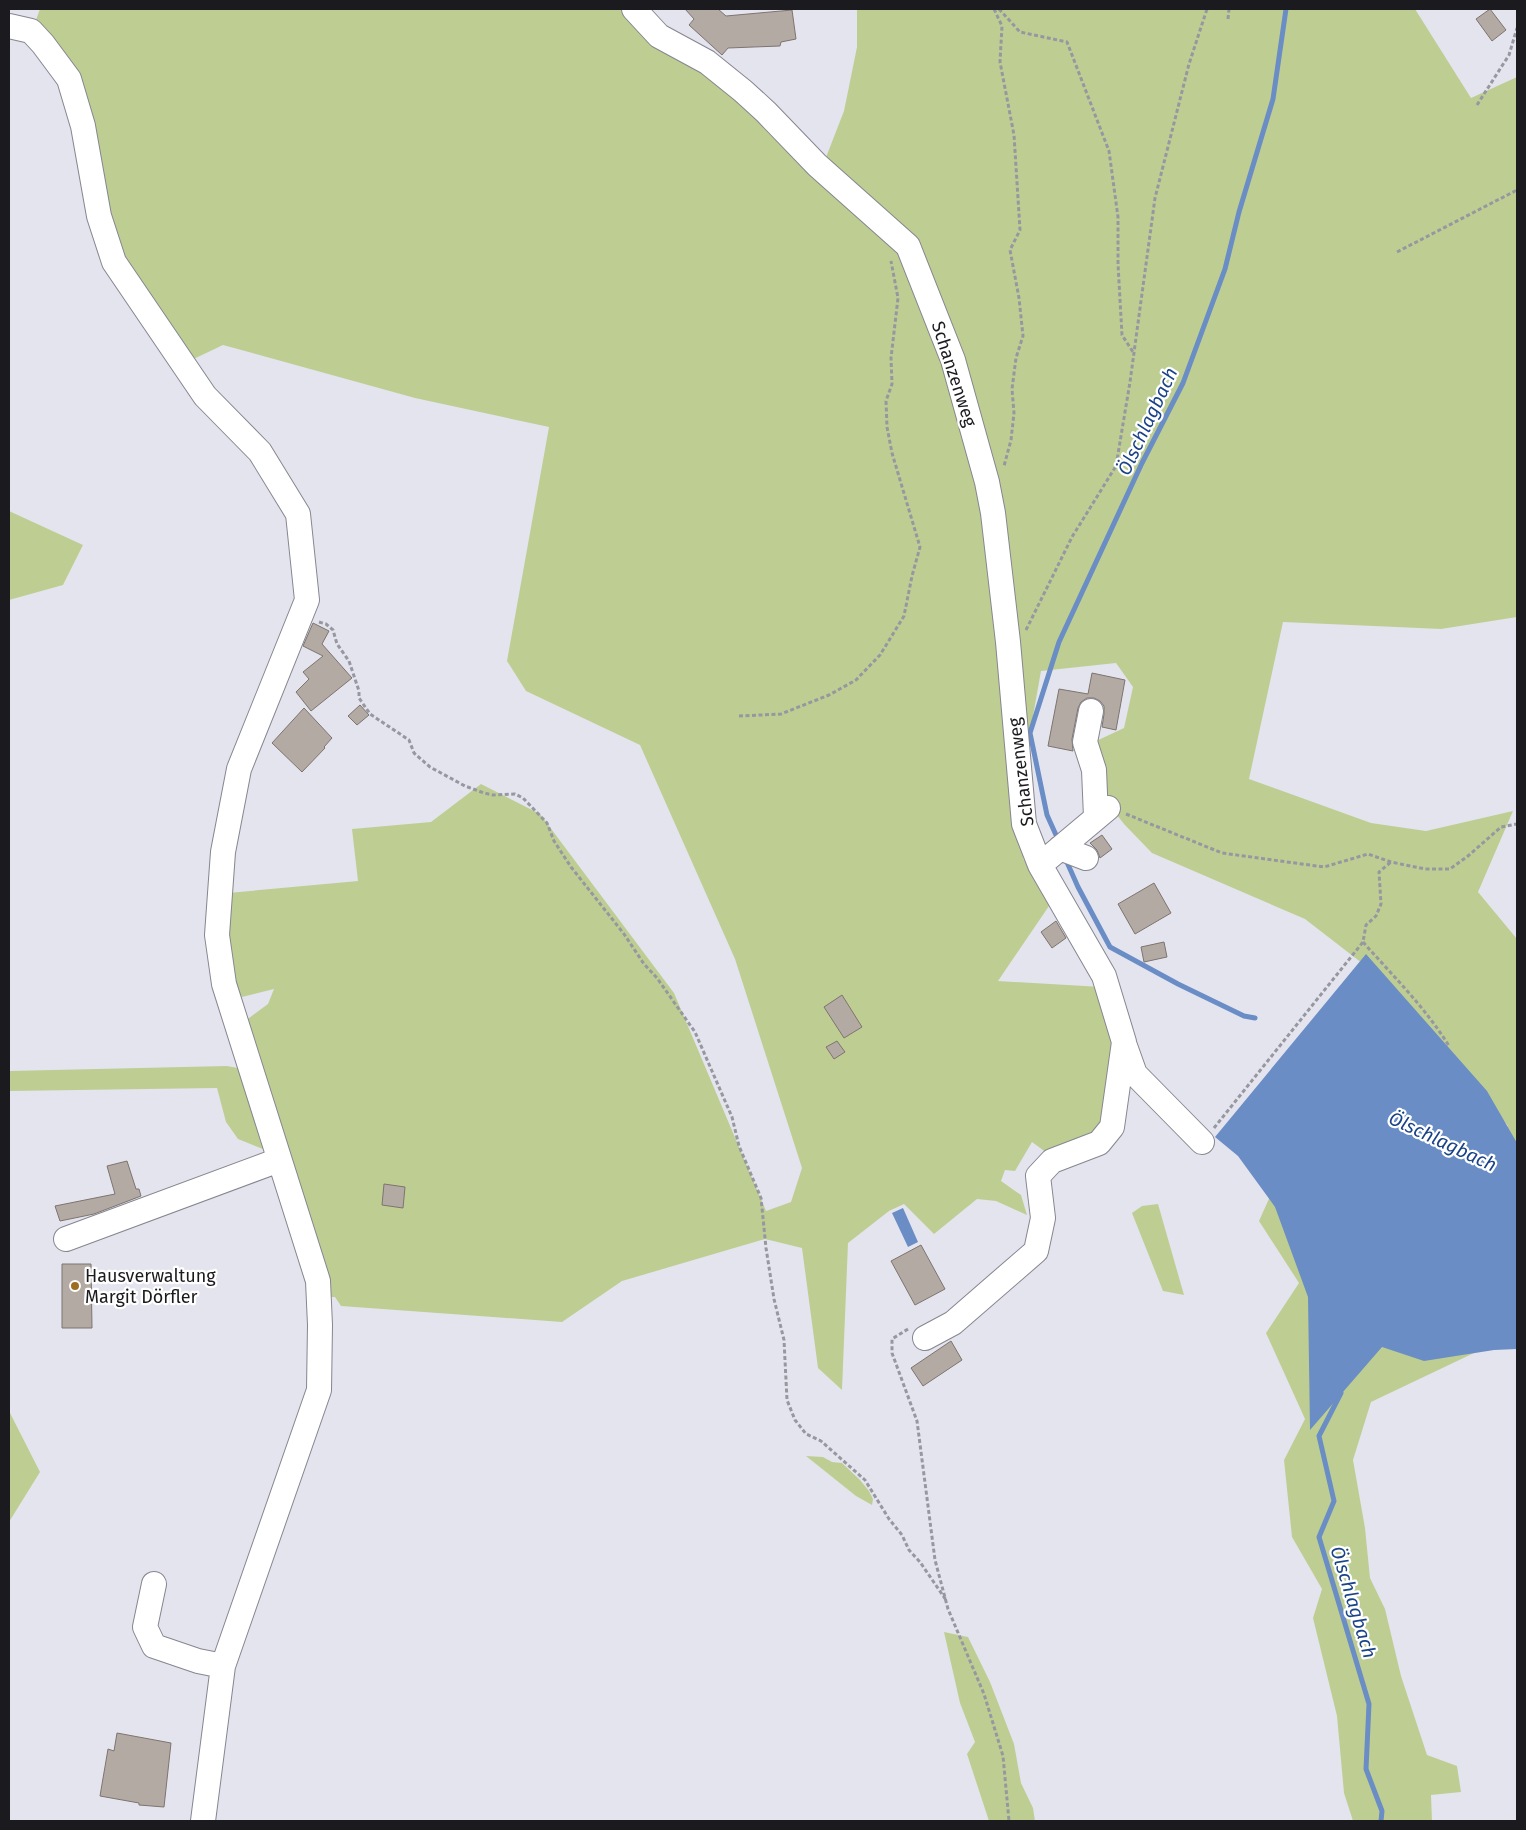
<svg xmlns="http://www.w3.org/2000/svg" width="1526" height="1830" font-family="'Fira Sans',sans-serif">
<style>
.green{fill:#bece93}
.water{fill:#6a8dc5}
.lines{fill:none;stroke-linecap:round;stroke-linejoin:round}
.stream{stroke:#6a8dc5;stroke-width:5}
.building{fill:#b4aaa4;stroke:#7d746f}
.minor-casing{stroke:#85868f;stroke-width:26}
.path{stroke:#9797a0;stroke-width:3;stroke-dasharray:4 2.5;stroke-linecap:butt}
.minor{stroke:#fff;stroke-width:24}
.poi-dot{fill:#9d6e21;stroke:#fff;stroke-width:2}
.labels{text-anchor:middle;stroke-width:4.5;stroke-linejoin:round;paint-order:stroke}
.street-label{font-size:18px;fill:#1b1b1f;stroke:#fff}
.poi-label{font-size:18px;fill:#1b1b1f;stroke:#fff;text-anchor:start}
.water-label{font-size:19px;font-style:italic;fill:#1a4388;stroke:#fff}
</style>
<rect width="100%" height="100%" fill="#e4e4ef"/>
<path class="green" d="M40 9H630L706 64 823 165 844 111 857 47V9H1415L1471 98 1517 77V617L1441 629 1283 622 1249 779 1371 823 1426 831 1513 811 1478 892 1517 939V1344L1495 1343 1371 1402 1353 1460 1365 1528 1370 1578 1385 1609 1401 1676 1427 1755 1457 1766 1461 1792 1431 1795 1432 1821H1353L1344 1793 1337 1716 1313 1618 1322 1589 1292 1537 1284 1460 1305 1419 1266 1333 1299 1283 1259 1221 1272 1192 1508 1126 1389 984 1305 919 1152 853 1124 824 1103 797 1094 742 1124 728 1133 687 1116 663 1041 671 1030 733 1026 827 1023 858 1049 906 998 981 1102 987 1119 1053 1104 1121 1090 1138 1047 1153 1032 1142 1015 1171 1005 1170 1001 1181 1021 1195 1027 1215 996 1201 977 1199 934 1234 904 1204 889 1211 848 1243 842 1390 818 1368 802 1248 765 1239 622 1281 562 1322 341 1306 335 1297H328L245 1021 268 1004 274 989 242 997 232 985 226 937 228 893 358 881 352 829 431 822 481 784 540 814 674 993 766 1211 791 1202 802 1168 735 959 640 745 526 691 507 661 549 427 415 398 223 345 181 365 113 262 83 126 32 31Z
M9 511 83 545 63 585 9 600Z
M227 1066 243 1069 268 1151 238 1139 226 1122 217 1088 9 1091V1071Z
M1158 1204 1184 1295 1163 1291 1132 1213 1142 1206Z
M9 1411 40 1472 9 1522Z
M806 1456 823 1457 832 1462 842 1463 860 1480 869 1491 873 1499 872 1505 856 1496Z
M944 1632 968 1637 990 1682 1014 1744 1021 1783 1033 1808 1035 1821H989L967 1754 975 1742 960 1703Z"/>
<path class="water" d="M1366 954 1487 1091 1517 1143V1349L1494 1350 1424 1361 1382 1347 1310 1430 1308 1297 1275 1207 1238 1156 1215 1137Z
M903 1208 918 1242 908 1247 892 1213Z"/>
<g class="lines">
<path class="stream" d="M1056 835 1047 815 1030 733 1059 642 1142 463 1183 383 1225 269 1239 212 1273 99 1286 9
M1066 860 1078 887 1110 947 1178 984 1244 1016 1255 1018
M1341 1393 1319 1436 1334 1501 1319 1537 1369 1704 1366 1769 1382 1811 1381 1821"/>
</g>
<path class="building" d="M685 9H718L726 16 792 10 796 39 781 42 780 46 728 48 722 55 689 25 694 19Z
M1490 9 1506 30 1492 41 1476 19Z
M313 623 329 631 322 644 352 678 311 711 296 692 309 679 303 672 323 656 303 646Z
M1092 673 1125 680 1116 730 1102 727 1104 714V706L1100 701 1094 698H1087L1081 702 1078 708 1072 739 1073 751 1048 746 1059 689 1088 694Z
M360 705 369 715 357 725 348 716Z
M304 708 332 738 324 747 325 748 302 772 272 743Z
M1102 835 1112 849 1100 858 1097 850 1090 843Z
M1154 883 1171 913 1135 934 1118 904Z
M1056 921 1066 938 1052 948 1041 932Z
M1164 942 1167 957 1144 962 1141 947Z
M842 995 862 1027 844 1038 824 1007Z
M837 1041 845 1052 834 1059 826 1047Z
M127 1161 136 1189H139L141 1196 94 1214 60 1221 55 1206 115 1194 107 1166Z
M384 1184 405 1187 403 1208 382 1205Z
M921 1245 945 1289 915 1305 891 1261Z
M62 1264H91L92 1328H62Z
M951 1341 962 1360 923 1386 911 1368Z
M117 1733 171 1743 164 1807 139 1805V1803L100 1796 108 1749 114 1751Z"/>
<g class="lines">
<defs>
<path id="minor" d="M634 9 659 36 707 62 743 91 766 112 817 165 908 246 953 360 987 482 993 513 1008 642 1024 824 1040 865 1104 976 1124 1042 1112 1127 1099 1143 1052 1161 1038 1176 1043 1218 1036 1251 953 1323 925 1338
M9 26 31 31 43 44 69 79 83 126 99 216 114 262 205 396 260 452 298 514 307 600 239 769 223 852 217 935 224 984 318 1281 320 1325 319 1390 223 1666 203 1821
M1091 711 1085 742 1094 770 1096 817
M1060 848 1086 858
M1040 865 1108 808
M1125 1046 1135 1074 1202 1142
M66 1239 279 1160
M154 1584 145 1627 154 1646 198 1661 223 1666"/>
</defs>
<use href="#minor" class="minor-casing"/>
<path class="path" d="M994 9 1002 26 1000 62 1014 135 1020 230 1010 250 1019 298 1023 336 1016 358 1012 389 1014 413 1011 440 1004 466
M999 9 1020 32 1067 42 1109 151 1118 217V264L1122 335 1133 352
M1228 19 1229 9
M1477 105 1509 55 1517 28
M1397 252 1517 190
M319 622 326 624 333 630 337 644 349 661 359 691V698L370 714 409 740 414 753 430 767 465 786 484 793 493 795 515 794 523 798 547 823 554 841 571 867 624 934 644 964 657 978 695 1032 732 1117 739 1146 761 1198 766 1248 774 1299 784 1340 787 1400 795 1420 806 1434 821 1441 865 1480 889 1519 902 1535 909 1550 920 1562 946 1600
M1026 630 1072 537 1116 466 1130 382 1155 198 1189 64 1207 9
M739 716 781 714 829 695 856 680 880 655 904 616 912 576 920 547 892 453 887 427 886 401 892 384 891 358 898 298 891 261
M1126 814 1222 853 1324 867 1368 854 1391 862 1425 869H1450L1468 856 1501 827 1517 824
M1363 942C1393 976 1425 1007 1449 1046
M1214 1128 1363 942 1366 925 1376 916 1381 904 1379 872 1391 862
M908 1329 892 1339V1353L917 1421 935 1560 948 1609 984 1694 1003 1756 1009 1821"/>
<use href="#minor" class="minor"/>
</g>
<circle class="poi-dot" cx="75" cy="1286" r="5"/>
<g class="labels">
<g class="street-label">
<text transform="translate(954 374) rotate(72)" y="6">Schanzenweg</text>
<text transform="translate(1021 772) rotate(-97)" y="6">Schanzenweg</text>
</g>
<g class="poi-label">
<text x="85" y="1282">Hausverwaltung<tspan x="85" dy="21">Margit Dörfler</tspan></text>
</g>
<g class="water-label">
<text transform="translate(1147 421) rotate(-65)" y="7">Ölschlagbach</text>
<text transform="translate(1443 1141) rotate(25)" y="7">Ölschlagbach</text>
<text transform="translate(1354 1602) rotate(73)" y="7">Ölschlagbach</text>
</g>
</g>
<rect width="1526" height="1830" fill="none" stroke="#1b1b1f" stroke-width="20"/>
</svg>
